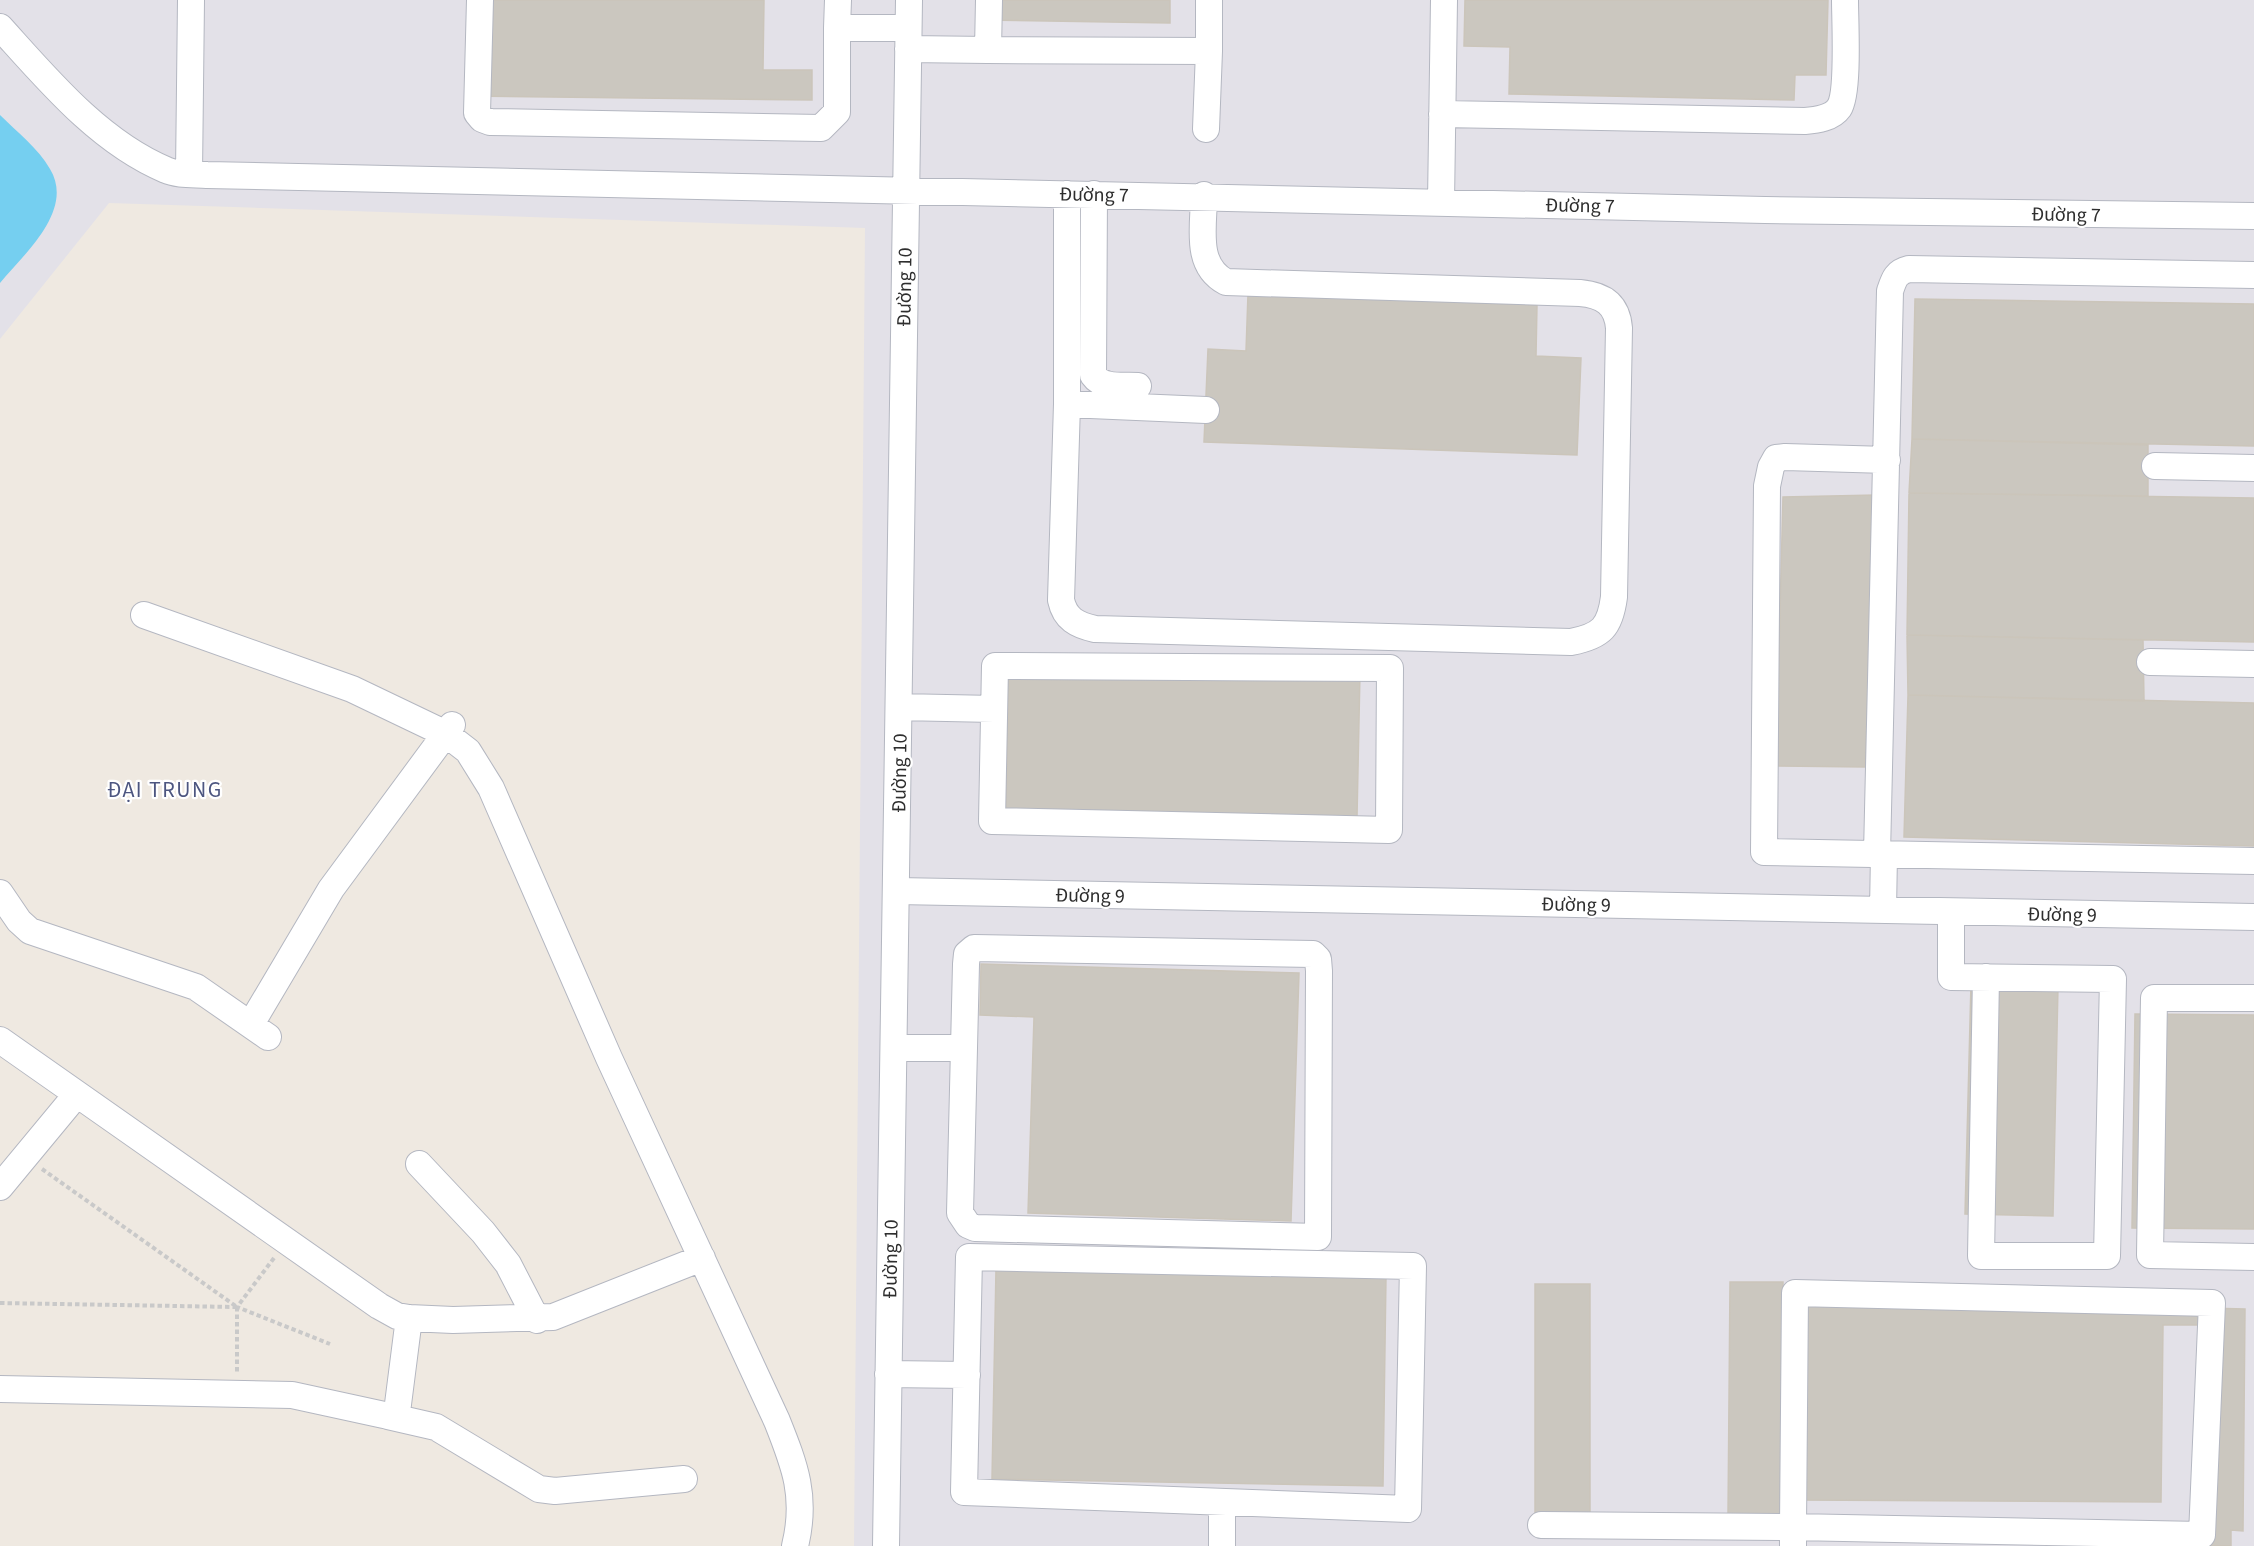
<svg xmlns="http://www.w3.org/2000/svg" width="2254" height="1546" font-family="'Source Sans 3',sans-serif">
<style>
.industrial{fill:#e3e1e8}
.water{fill:#75cff0}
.building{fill:#cbc7bf;stroke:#cbc5ba;stroke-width:1.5}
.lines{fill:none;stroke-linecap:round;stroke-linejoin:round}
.minor-casing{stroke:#b4b7c1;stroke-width:28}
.path{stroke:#c9c9c9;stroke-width:4;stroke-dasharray:4.5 3;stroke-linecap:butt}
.minor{stroke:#fff;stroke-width:26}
.labels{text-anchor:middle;stroke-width:4.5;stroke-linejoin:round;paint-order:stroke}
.street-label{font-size:20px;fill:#2e2e2e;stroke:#fff}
.quarter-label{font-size:22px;letter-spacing:1.5px;fill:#4d5680;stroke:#fff}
</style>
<rect width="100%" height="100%" fill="#efe9e1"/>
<path class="industrial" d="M0 0H2254V1546H854L865 228 109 203 0 339Z"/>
<path class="water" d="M0 115C17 132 38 148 50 169 75 210 24 254 0 283Z"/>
<path class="building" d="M471 0H764L763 70H812V100L469 96Z
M984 0H1170V23L984 20Z
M1465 0H1828L1826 75H1795L1794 100 1509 94 1510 47 1464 46Z
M1248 294 1537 305 1536 356 1581 358 1577 455 1204 442 1208 349 1246 351Z
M1915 299 2254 304V446L1912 439Z
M1912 439 2148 445V496L1909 493Z
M1909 493 2254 498V642L1907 635Z
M1876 495 1865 767 1776 766 1783 497Z
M1907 635 2143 640 2144 701 1908 695Z
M1009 665 1360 672 1357 817 1006 811Z
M1908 695 2254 703V846L1904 837Z
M981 964 1299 973 1291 1221 1028 1213 1034 1017 980 1015Z
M1971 984 2058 986 2053 1216 1965 1214Z
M2135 1014 2254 1015V1229L2132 1228Z
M996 1269 1386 1276 1383 1486 992 1479Z
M1730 1282H1783L1781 1515H1728Z
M1535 1284H1590V1517H1535Z
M1797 1298 2245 1309 2243 1531 2231 1530V1546H2201L2203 1325H2163L2161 1502 1796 1500Z"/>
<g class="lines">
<defs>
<path id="minor" d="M480 0 477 113 482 119 490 122 821 128 837 112V28
M838 0 837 28H908
M989 0 988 50 1209 51 1206 129
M0 27C47 79 99 142 166 170 177 175 194 174 207 175L1765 210 2254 216
M908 49 988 50
M1209 51V0
M1442 114 1805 121C1817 120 1832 118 1839 108 1849 93 1845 21 1845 0
M189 173 191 0
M1094 194 1093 375C1103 389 1122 385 1138 386
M1204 195C1204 226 1194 265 1226 282L1580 293C1603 295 1617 304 1619 328L1614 597C1610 627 1602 636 1571 642L1095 629C1077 625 1065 619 1061 600L1067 404 1206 410
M1441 202 1444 0
M1067 404V194
M1887 460 1785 457 1776 458 1771 467 1767 486 1764 852 2254 861
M2155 466 2254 468
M144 615 352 689 446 734 468 751 491 788 609 1058 777 1421C795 1466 807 1497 795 1546
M2150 662 2254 664
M995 666 1390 668 1389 830 992 821Z
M899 707 994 709
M1877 854 1890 291C1894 279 1896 272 1909 269L2254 275
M897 891 2254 917
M0 893 19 921 30 931 196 987 268 1037
M1883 910 1884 854
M1951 912V977L2113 979 2107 1256H1981L1986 977
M2254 998H2154L2150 1255 2254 1257
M251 1024 331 889 452 725
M0 1040 379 1306 397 1316 409 1318 453 1320 553 1317 702 1258
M894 1048H964L966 964 967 954 974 948 1313 954 1318 959 1319 971 1318 1237 975 1228 968 1225 960 1213 964 1048
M419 1164 483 1232 508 1264 537 1320
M0 1187 77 1094
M969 1257 1413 1266 1408 1509 964 1492Z
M1795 1293 2212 1303 2202 1535 1793 1527Z
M888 1374 967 1375
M0 1389 292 1395 384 1415H393L397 1412 409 1318
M388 1416 436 1427 539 1489 555 1491 684 1479
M1541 1525 1793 1527V1546
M886 1546 909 0
M1222 1546V1503"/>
</defs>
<use href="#minor" class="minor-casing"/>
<path class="path" d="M42 1169 237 1307
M274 1258 237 1307 330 1344
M0 1303 236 1307
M237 1307V1372"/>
<use href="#minor" class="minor"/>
</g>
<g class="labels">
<g class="street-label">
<text transform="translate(1094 194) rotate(1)" y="7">Đường 7</text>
<text transform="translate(1580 205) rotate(1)" y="7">Đường 7</text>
<text transform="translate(2066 214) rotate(1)" y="7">Đường 7</text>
<text transform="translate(904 287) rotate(-89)" y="7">Đường 10</text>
<text transform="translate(899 773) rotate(-89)" y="7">Đường 10</text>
<text transform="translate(1090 895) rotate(1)" y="7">Đường 9</text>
<text transform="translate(1576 904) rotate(1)" y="7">Đường 9</text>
<text transform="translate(2062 914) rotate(1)" y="7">Đường 9</text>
<text transform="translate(890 1259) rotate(-89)" y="7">Đường 10</text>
</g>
<g class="quarter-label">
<text x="165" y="797">ĐẠI TRUNG</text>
</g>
</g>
</svg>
